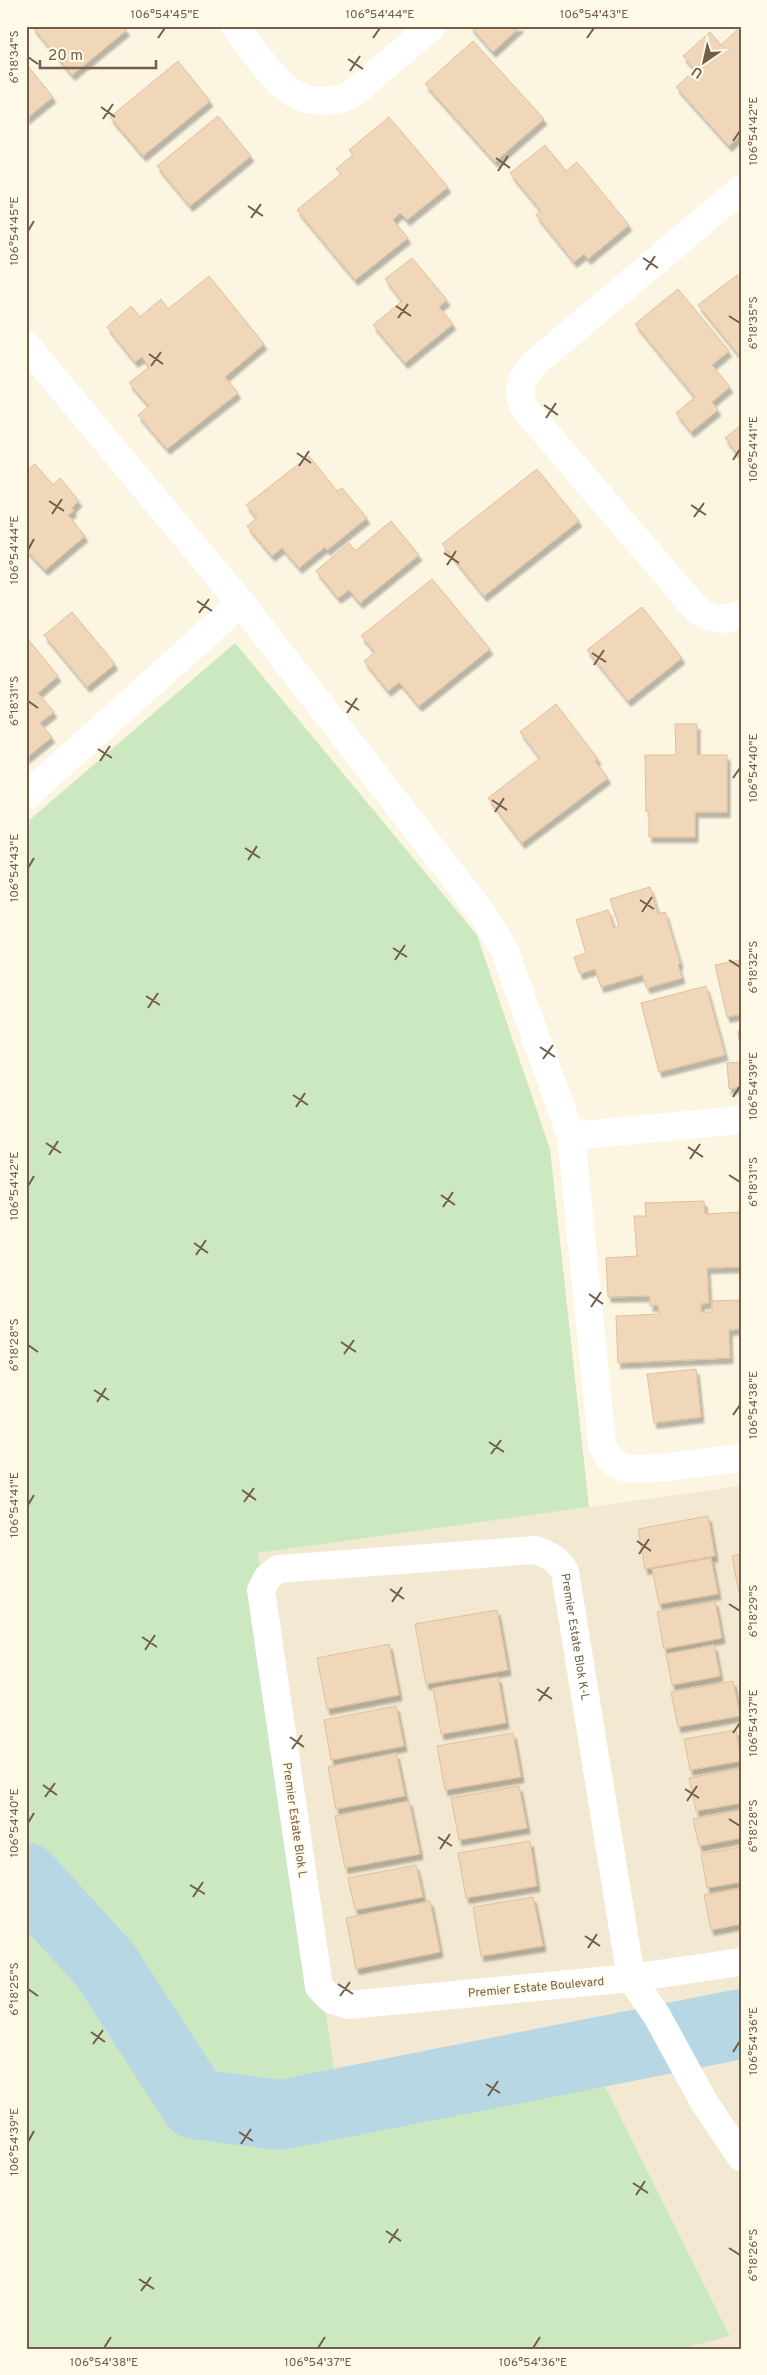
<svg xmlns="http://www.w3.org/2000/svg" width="767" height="2375" font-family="Overpass,sans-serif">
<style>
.residential{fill:#f3e8d1}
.green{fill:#cbe8c1}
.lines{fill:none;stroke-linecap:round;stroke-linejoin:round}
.river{stroke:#b7d7e4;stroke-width:70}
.building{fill:#f0d7ba;stroke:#e2c09b;filter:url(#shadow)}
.minor{stroke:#fff;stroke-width:28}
.ticks{fill:none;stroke:#725e49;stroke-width:2}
.labels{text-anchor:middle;stroke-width:4;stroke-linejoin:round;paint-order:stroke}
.street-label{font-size:12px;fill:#725e49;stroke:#fff9e8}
.neatline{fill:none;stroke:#725e49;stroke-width:2}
.ticks-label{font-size:12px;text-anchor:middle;fill:#725e49}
</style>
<defs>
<filter id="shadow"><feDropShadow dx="3" dy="5.5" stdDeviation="1" flood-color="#0004"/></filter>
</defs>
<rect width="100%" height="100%" fill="#fbf5e2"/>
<path class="residential" d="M741 1486V2011L716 2016 741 2059V2349H680L730 2335 592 2060 336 2083 258 1553Z"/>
<path class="green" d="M235 643 477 935 550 1149 589 1507 258 1553 336 2082 592 2060 730 2336 680 2349H26V823Z"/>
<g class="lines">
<path class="river" d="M26 1878 106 1966 195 2104 280 2115 741 2024"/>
</g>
<path class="building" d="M32 26H123L127 30 72 75Z
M470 26H521L493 52Z
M741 26V135L729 146 676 87 695 70 683 56 710 32 721 45Z
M473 41 544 119 495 162 425 84Z
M178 61 210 101 143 156 110 117Z
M26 64 53 97 26 119Z
M218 116 251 156 190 206 157 166Z
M389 117 448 187 407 220 400 213 393 220 408 238 355 280 297 210 341 174 336 169 353 155 349 150Z
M545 145 566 171 577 162 629 225 588 259 584 254 574 262 536 215 541 211 510 173Z
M412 258 447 300 439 307 453 324 405 363 373 325 402 301 385 279Z
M737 275 741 280V358L698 305Z
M209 276 264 344 225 377 238 393 167 449 138 415 149 406 129 383 149 367 142 357 135 362 107 327 131 306 140 317 161 299 168 309Z
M678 289 729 351 712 365 730 387 712 402 718 410 691 432 676 413 695 397 635 324Z
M741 425V458L725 438Z
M309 456 337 491 342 488 367 518 327 550 325 547 299 568 282 548 272 556 247 526 257 518 246 505Z
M35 464 53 485 60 478 79 501 72 508 74 511 68 515 85 536 45 570 26 550V471Z
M537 469 579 521 484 596 442 544Z
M391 521 419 555 360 603 349 590 338 598 316 571 349 543 355 551Z
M432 579 490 649 419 706 399 682 388 691 364 661 375 652 361 636Z
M642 607 682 658 628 701 587 650Z
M72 612 115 664 87 687 44 635Z
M27 638 58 676 38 693 54 712 40 723 52 737 26 758Z
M556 704 598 759 595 761 608 778 522 843 488 798 540 758 520 732Z
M675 724H697V755H727V812H695V837H649V811L646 812 645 755H676Z
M650 887 658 914 665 912 680 963 678 965 682 978 647 988 642 975 601 987 595 969 580 974 574 957 586 953 576 920 608 910 614 928 619 926 610 899Z
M741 960V1014L727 1017 715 965Z
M706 986 725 1055 659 1072 641 1003Z
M738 1031H741V1057Z
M741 1062V1087L729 1089 727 1063Z
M704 1201 705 1214 741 1212V1267L707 1268 709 1303 701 1304V1312H712V1301L739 1300 741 1329 729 1330 730 1358 618 1363 616 1316 659 1314 658 1305 650 1306V1296L608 1297 606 1258 637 1256 634 1216H646L645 1203Z
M696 1369 701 1417 654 1423 647 1374Z
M708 1516 715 1556 645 1569 638 1529Z
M741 1554V1592L739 1593 732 1556Z
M711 1558 718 1594 659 1604 652 1569Z
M715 1601 722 1638 664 1649 657 1612Z
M497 1610 508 1670 426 1684 415 1624Z
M389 1644 399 1695 327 1709 317 1658Z
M714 1645 720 1676 672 1685 666 1654Z
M498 1677 506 1723 441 1734 433 1688Z
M733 1681 740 1716 678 1727 671 1692Z
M396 1706 404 1746 331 1760 324 1720Z
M736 1730 741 1761 690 1770 684 1739Z
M513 1733 521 1777 445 1790 437 1746Z
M396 1753 405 1796 336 1809 328 1767Z
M741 1768V1803L696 1811 689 1778Z
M519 1786 527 1828 459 1840 451 1798Z
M409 1801 420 1854 345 1868 335 1816Z
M741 1810V1838L699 1846 693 1819Z
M530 1841 537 1886 466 1898 458 1853Z
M741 1847V1882L707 1888 701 1854Z
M416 1865 423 1897 355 1910 348 1878Z
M741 1888V1924L711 1930 704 1895Z
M533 1897 543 1946 481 1956 473 1907Z
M430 1901 440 1952 356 1969 346 1918Z"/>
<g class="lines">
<g class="minor">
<path d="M235 26C268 68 290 119 351 95L432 26"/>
<path d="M741 189 535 363C521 377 515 392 526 410L698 611C714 619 725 622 741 614"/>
<path d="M26 345 241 603 484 916 504 949 571 1136 602 1445C606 1455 613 1463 623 1467 637 1473 720 1460 741 1458"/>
<path d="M26 796 241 603"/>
<path d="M571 1136 741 1120"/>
<path id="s1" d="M741 1962 631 1978 349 2005 332 2000 319 1987 261 1590 267 1578 278 1569 535 1550C549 1555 558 1559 565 1572L631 1978 657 2016 704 2102 741 2157"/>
</g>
</g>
<path class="ticks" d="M158 38 165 28M373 38 380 28M587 38 594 28M28 57 38 64M348 59 363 69M350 71 360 56M101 107 115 117M103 119 113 104M733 141 740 131M496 158 510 168M498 171 508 156M248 206 263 216M251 218 261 204M28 231 34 221M643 258 658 268M646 270 655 256M396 306 411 316M729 316 740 323M398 318 408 304M149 354 163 364M151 366 161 352M544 405 558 415M546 418 556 403M297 453 311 463M733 460 740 449M299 466 309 451M49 501 64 511M691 505 706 515M52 514 62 499M694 517 704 503M28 550 34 539M444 553 459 563M447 565 456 551M197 601 212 611M199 613 209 599M592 653 606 662M594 665 604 650M28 701 38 708M345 701 359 710M347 713 357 698M98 749 112 758M100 761 110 746M733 778 740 768M492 800 507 810M495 812 504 798M245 848 260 858M248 860 257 846M28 868 34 858M640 900 654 909M642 912 652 897M393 948 407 957M395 960 405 945M729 960 740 967M146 996 160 1005M148 1008 158 993M540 1047 555 1057M543 1059 553 1045M293 1095 308 1105M733 1097 740 1086M296 1107 305 1093M46 1143 61 1153M688 1147 703 1157M49 1155 58 1141M690 1159 700 1144M729 1175 740 1182M28 1186 34 1176M441 1195 455 1205M443 1207 453 1192M194 1243 208 1253M196 1255 206 1240M589 1294 603 1304M591 1307 601 1292M341 1342 356 1352M28 1345 38 1352M344 1354 354 1340M94 1390 109 1400M97 1402 106 1388M733 1415 740 1405M489 1442 504 1452M491 1454 501 1440M242 1490 256 1500M244 1502 254 1488M28 1505 34 1495M637 1541 651 1551M639 1554 649 1539M390 1589 404 1599M392 1602 402 1587M729 1604 740 1611M142 1637 157 1647M145 1650 155 1635M537 1689 552 1699M539 1701 549 1687M733 1733 740 1723M290 1737 304 1747M292 1749 302 1735M43 1785 57 1795M685 1789 699 1798M45 1797 55 1783M687 1801 697 1786M729 1819 740 1826M28 1823 34 1813M438 1837 452 1846M440 1849 450 1834M190 1885 205 1894M193 1897 203 1882M585 1936 600 1946M588 1948 597 1934M338 1984 353 1994M28 1989 38 1996M340 1996 350 1982M91 2032 105 2042M93 2044 103 2030M733 2052 740 2041M486 2084 500 2093M488 2096 498 2081M239 2132 253 2141M28 2142 34 2131M241 2144 251 2129M633 2183 648 2193M636 2195 645 2181M386 2231 401 2241M389 2243 398 2229M729 2248 740 2255M139 2279 154 2289M141 2291 151 2277M104 2348 111 2337M318 2348 325 2337M533 2348 540 2337"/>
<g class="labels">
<g class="street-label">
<text dy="4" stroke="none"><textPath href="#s1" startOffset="1221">Premier Estate Blok K-L</textPath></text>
<text transform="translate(295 1820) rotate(82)" y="4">Premier Estate Blok L</text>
<text transform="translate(536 1987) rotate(-5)" y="4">Premier Estate Boulevard</text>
</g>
</g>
<rect width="767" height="2375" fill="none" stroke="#fff9e8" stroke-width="55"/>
<g transform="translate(704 62) rotate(214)" stroke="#fff9e8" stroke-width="4" paint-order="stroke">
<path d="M0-4L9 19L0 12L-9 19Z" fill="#725e49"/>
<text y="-8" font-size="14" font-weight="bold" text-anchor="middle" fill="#725e49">U</text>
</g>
<path d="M40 60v8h116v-8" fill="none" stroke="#725e49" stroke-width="2.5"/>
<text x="48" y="60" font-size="15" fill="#725e49" stroke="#fff9e8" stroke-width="4" paint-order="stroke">20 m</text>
<rect x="28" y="28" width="712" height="2320" class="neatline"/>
<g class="ticks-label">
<text x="165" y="18">106°54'45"E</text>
<text x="380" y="18">106°54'44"E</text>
<text x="594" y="18">106°54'43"E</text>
<text transform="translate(14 57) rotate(-90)" y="4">6°18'34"S</text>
<text transform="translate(753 131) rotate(-90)" y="4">106°54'42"E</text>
<text transform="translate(14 231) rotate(-90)" y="4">106°54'45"E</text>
<text transform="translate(753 323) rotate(-90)" y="4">6°18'35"S</text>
<text transform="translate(753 449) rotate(-90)" y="4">106°54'41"E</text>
<text transform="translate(14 550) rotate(-90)" y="4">106°54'44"E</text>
<text transform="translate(14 701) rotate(-90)" y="4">6°18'31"S</text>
<text transform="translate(753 768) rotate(-90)" y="4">106°54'40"E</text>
<text transform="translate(14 868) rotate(-90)" y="4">106°54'43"E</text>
<text transform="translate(753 967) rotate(-90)" y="4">6°18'32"S</text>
<text transform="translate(753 1086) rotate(-90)" y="4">106°54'39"E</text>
<text transform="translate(753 1182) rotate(-90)" y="4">6°18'31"S</text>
<text transform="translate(14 1186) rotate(-90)" y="4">106°54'42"E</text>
<text transform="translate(14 1345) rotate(-90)" y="4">6°18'28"S</text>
<text transform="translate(753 1405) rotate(-90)" y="4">106°54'38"E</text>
<text transform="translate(14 1505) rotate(-90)" y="4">106°54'41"E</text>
<text transform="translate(753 1611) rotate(-90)" y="4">6°18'29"S</text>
<text transform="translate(753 1723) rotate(-90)" y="4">106°54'37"E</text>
<text transform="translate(14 1823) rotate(-90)" y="4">106°54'40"E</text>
<text transform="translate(753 1826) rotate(-90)" y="4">6°18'28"S</text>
<text transform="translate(14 1989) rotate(-90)" y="4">6°18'25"S</text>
<text transform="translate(753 2041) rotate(-90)" y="4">106°54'36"E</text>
<text transform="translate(14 2142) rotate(-90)" y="4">106°54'39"E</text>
<text transform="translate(753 2255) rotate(-90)" y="4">6°18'26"S</text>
<text x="104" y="2366">106°54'38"E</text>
<text x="318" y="2366">106°54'37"E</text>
<text x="533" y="2366">106°54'36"E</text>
</g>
</svg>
